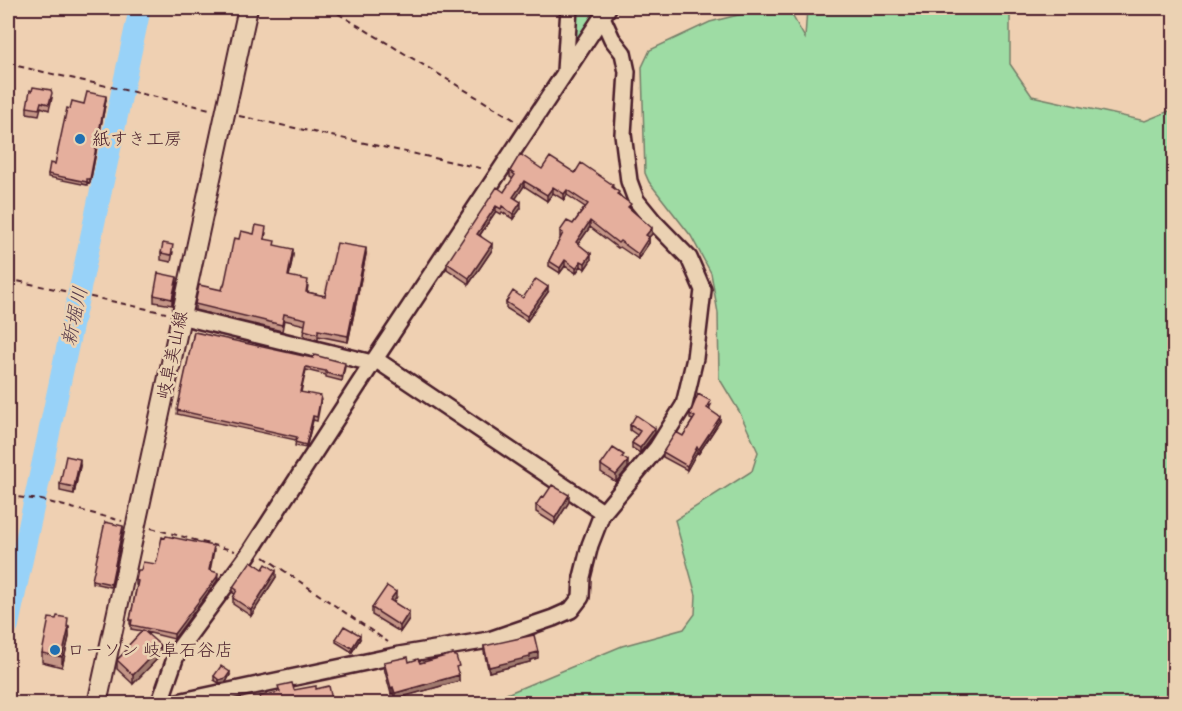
<svg xmlns="http://www.w3.org/2000/svg" width="1182" height="711" font-family="Pangolin,'Klee One',sans-serif">
<style>
.built{fill:#e9c3a9}
.green{fill:#9edca4;stroke:#747e68;stroke-width:1.5}
.lines{fill:none;stroke-linecap:round;stroke-linejoin:round}
.river{stroke:#98d2f8;stroke-width:22}
.minor-casing{stroke:#4a1f2b;stroke-width:20}
.major-casing{stroke:#4a1f2b;stroke-width:22}
.path{stroke:#4a1f2b;stroke-width:2;stroke-dasharray:6 4.5;stroke-linecap:butt}
.minor{stroke:#ebd2b3;stroke-width:15}
.major{stroke:#ebd2b3;stroke-width:18}
.wall{fill:#c59687;stroke:#4a1f2b;stroke-width:1.5}
.shaded-wall{fill:#a07a6e;stroke:#4a1f2b;stroke-width:1.5}
.building{fill:#e5af9d;stroke:#4a1f2b;stroke-width:1.5}
.poi-dot{fill:#1f6fb2;stroke:#ebd2b3;stroke-width:2}
.labels{text-anchor:middle;stroke-width:5;stroke-linejoin:round;paint-order:stroke}
.poi-label{font-size:18px;fill:#4a1f2b;stroke:#ebd2b3;text-anchor:start}
.street-label{font-size:18px;fill:#4a1f2b;stroke:#ebd2b3}
.water-label{font-size:20px;font-style:italic;fill:#563a4a;stroke:#ebd2b3}
</style>
<rect width="100%" height="100%" fill="#efd0b2"/>
<filter id="ink" filterUnits="userSpaceOnUse"><feTurbulence type="fractalNoise" baseFrequency=".0167" numOctaves="2"/><feDisplacementMap in="SourceGraphic" scale="12" xChannelSelector="R" yChannelSelector="G"/><feConvolveMatrix kernelMatrix="1 2 1 2 8 2 1 2 1" color-interpolation-filters="sRGB"/></filter>
<g filter="url(#ink)">
<path class="built" d="M334 246 370 254 347 348 312 342Z"/>
<path class="green" d="M575 8H603L583 38 573 37Z
M766 8H788L805 38 807 8H1010V64L1032 96 1145 121 1174 109V703H485L622 646 684 629 695 614 696 595 675 520 752 471 758 452 739 411 719 378 718 313 711 273 691 236 649 182 645 173 642 67 650 50 710 22Z"/>
<g class="lines">
<path class="river" d="M8 625 140 8"/>
<defs>
<path id="minor" d="M565 71 569 8
M180 316 372 363
M375 359 598 509 602 514
M161 699 173 703 399 655 489 640 553 618 571 610 581 597 582 577 590 545 602 514 657 448 684 405 695 358 703 290 689 258 654 222 636 200 629 181 623 134 627 72 623 53 612 39 602 17
M157 704 161 699 178 650 248 555 375 359 608 8"/>
<path id="major" d="M97 704 248 8"/>
</defs>
<use href="#minor" class="minor-casing"/>
<use href="#major" class="major-casing"/>
<path class="path" d="M329 8 518 122
M8 64 210 109
M239 116 485 169
M8 279 166 313
M8 496 41 500 122 521
M151 528 235 551
M264 557 388 642"/>
<use href="#minor" class="minor"/>
<use href="#major" class="major"/>
</g>
<path class="wall" d="M52 98 49 110 41 107 39 115 27 113V107Z
M106 100 90 183 87 182V185L48 177V174L55 164 70 109 84 104Z
M542 169 575 173 613 187 652 234 649 237V243L638 259 620 247 618 248 590 227 578 244 591 260 585 269 581 266 576 273 565 266 560 273 549 266V261L561 237H560V231L573 224 585 207 567 195 564 200 553 193 547 201 524 186 515 199 521 208 513 219 502 212 501 214 496 211 480 235 492 250 469 284 447 269V263L504 192 513 179 510 177V171Z
M266 233 265 239 275 246 293 255 289 276 308 286 307 292 325 296 366 254 348 342 318 336V340L304 336 305 325 284 320 282 331 195 310V304L222 290 224 286 239 239 254 234Z
M173 252 171 262 161 260V253Z
M177 283 172 305 154 302V295Z
M548 292 527 321 506 308V302Z
M194 332 345 367 342 381 326 377V375L306 370 301 392 321 400 317 421 313 420 306 448 295 446 296 440 177 414Z
M711 405 709 409 720 421 699 453 697 452 687 470 663 457V452L683 436 693 420 690 419V414Z
M630 425 655 433 640 453 632 448V443L637 435 630 430Z
M624 459 628 468 616 482 601 472V465Z
M80 466 74 494 60 491V484Z
M544 497 569 502 555 524 536 512V505Z
M123 529 111 587 92 583V580Z
M214 550 210 571 218 577 217 581 174 639 146 632 161 655 133 684 117 669V660L127 650V647L142 631 131 629V625L130 624V620L137 585H136V580L141 570Z
M263 569 276 577 251 616 233 604V598L235 594 233 593V587Z
M396 598 393 602 409 619 400 632 372 615V608Z
M68 627 69 637 62 667 42 662V653Z
M336 639H360L352 652 336 642Z
M484 646 538 658 530 660V662L489 672 484 652Z
M384 662H409L459 673H458L459 681 395 699 393 693 391 694 384 668Z
M230 675 226 682 219 683 214 680V676Z"/>
<path class="shaded-wall" d="M106 96V100L90 183V179Z
M524 181V186L513 203V197Z
M553 187V193L547 201V195Z
M567 190V195L564 200V194Z
M521 202V208L513 219V214Z
M496 206V211L477 239V234Z
M590 221V227L576 247V242Z
M652 228V234L649 237V243L638 259V254L646 235Z
M492 244V250L469 284V278Z
M366 248V254L348 342V336Z
M293 249V255L288 282V276Z
M591 254V260L585 269V263Z
M565 260V266L560 273V268Z
M581 261V266L576 273V268Z
M177 277V283L172 305V299Z
M548 287V292L527 321V316Z
M313 416V420L306 448V445Z
M720 417V421L699 453V449Z
M655 428V433L640 453V448Z
M697 447V452L687 470V466Z
M80 459V466L74 494V487Z
M628 461V468L616 482V475Z
M569 495V502L555 524V518Z
M123 526V529L111 587V584Z
M276 571V577L251 616V610Z
M218 573 217 581 174 639V634Z
M396 592V598L390 607V600Z
M409 612V619L400 632V626Z
M69 627V637L62 667V657Z
M360 635V639L352 652V648Z
M161 646V655L133 684V675Z
M538 652V658L530 660V662L489 672V667Z
M230 672V675L226 682 219 683V680Z
M459 675V681L395 699V693Z
M393 687V693L391 694V688Z"/>
<path class="building" d="M33 87 51 90 52 93 49 104 41 102 39 109 27 107 30 90 32 91Z
M87 92 106 96 90 179H87V182L48 174 50 163 55 164 67 108 70 109 72 101 84 104Z
M520 154 542 169 550 157 575 173 581 163 613 185 612 187 619 192 617 194 631 204 628 207 652 228 646 235 649 237 638 254 620 241 618 243 590 221 576 242 591 254 585 263 581 261 576 268 565 260 560 268 549 261 563 233 560 231 567 221 573 224 588 204 567 190 564 194 553 187 547 195 524 181 513 197 521 202 513 214 502 206 501 209 496 206 477 234 492 244 469 278 447 263 497 187 504 192 515 175 510 171Z
M256 225 266 227 264 239 275 241 274 245 293 249 288 276 308 280 306 292 325 296 337 243 366 248 348 336 318 330V334L304 330 306 319 284 314 282 325 195 304 199 285 222 290 223 286H224L234 238 239 239 241 231 254 234Z
M163 243 173 245 171 255 161 253Z
M158 273 177 277 172 299 154 295Z
M536 279 548 287 527 316 506 302 513 291 523 298Z
M194 332 313 358 314 355 345 363 342 377 326 373V371L306 367 300 392 321 396 317 417 313 416 306 445 295 442 297 437 177 410Z
M698 394 711 401 707 408 720 417 699 449 697 447 687 466 663 452 676 432 683 436 695 417 690 414Z
M636 415 655 428 640 448 632 443 640 431 630 425Z
M613 448 624 455 622 457 628 461 616 475 601 465Z
M66 456 80 459 74 487 60 484Z
M552 485 569 495 555 518 536 505 542 496 544 497Z
M105 522 123 526 111 584 92 580Z
M166 536 214 546 209 570 218 573 217 577 174 634 131 625 132 620H130L138 581 136 580 138 570H141L143 562 156 564 162 537 165 538Z
M251 561 263 569 266 564 276 571 251 610 233 598 237 590 233 587Z
M387 586 396 592 390 600 409 612 400 626 372 608Z
M57 616 68 618 67 627H69L62 657 42 653 49 618 56 619Z
M344 626 360 635 352 648 336 639Z
M143 630 161 646 133 675 117 660 129 648 127 647Z
M534 635 538 652 530 654V657L489 667 484 646Z
M453 654 454 656H456L459 666 456 667 459 675 395 693 393 687 391 688 384 662 408 657 409 662 418 659 420 663Z
M221 666 230 672 226 678 219 680 214 676Z
M292 683 294 690 316 686V689L329 686 333 704H257L261 703 260 696 280 692 278 686Z
M225 700 226 704H210Z"/>
</g>
<g class="poi-dot">
<circle cx="80" cy="139" r="6"/>
<circle cx="55" cy="650" r="6"/>
</g>
<g class="labels">
<g class="poi-label">
<text x="92" y="145">紙すき工房</text>
<text x="67" y="656">ローソン 岐阜石谷店</text>
</g>
<g class="street-label">
<text transform="translate(172 355) rotate(-78)" y="6">岐阜美山線</text>
</g>
<g class="water-label">
<text transform="translate(74 316) rotate(-78)" y="7">新堀川</text>
</g>
</g>
<rect width="1182" height="711" fill="none" stroke="#ebd2b3" stroke-width="30"/>
<rect x="15" y="15" width="1152" height="681" fill="none" stroke="#4a1f2b" stroke-width="2" filter="url(#ink)"/>
</svg>
